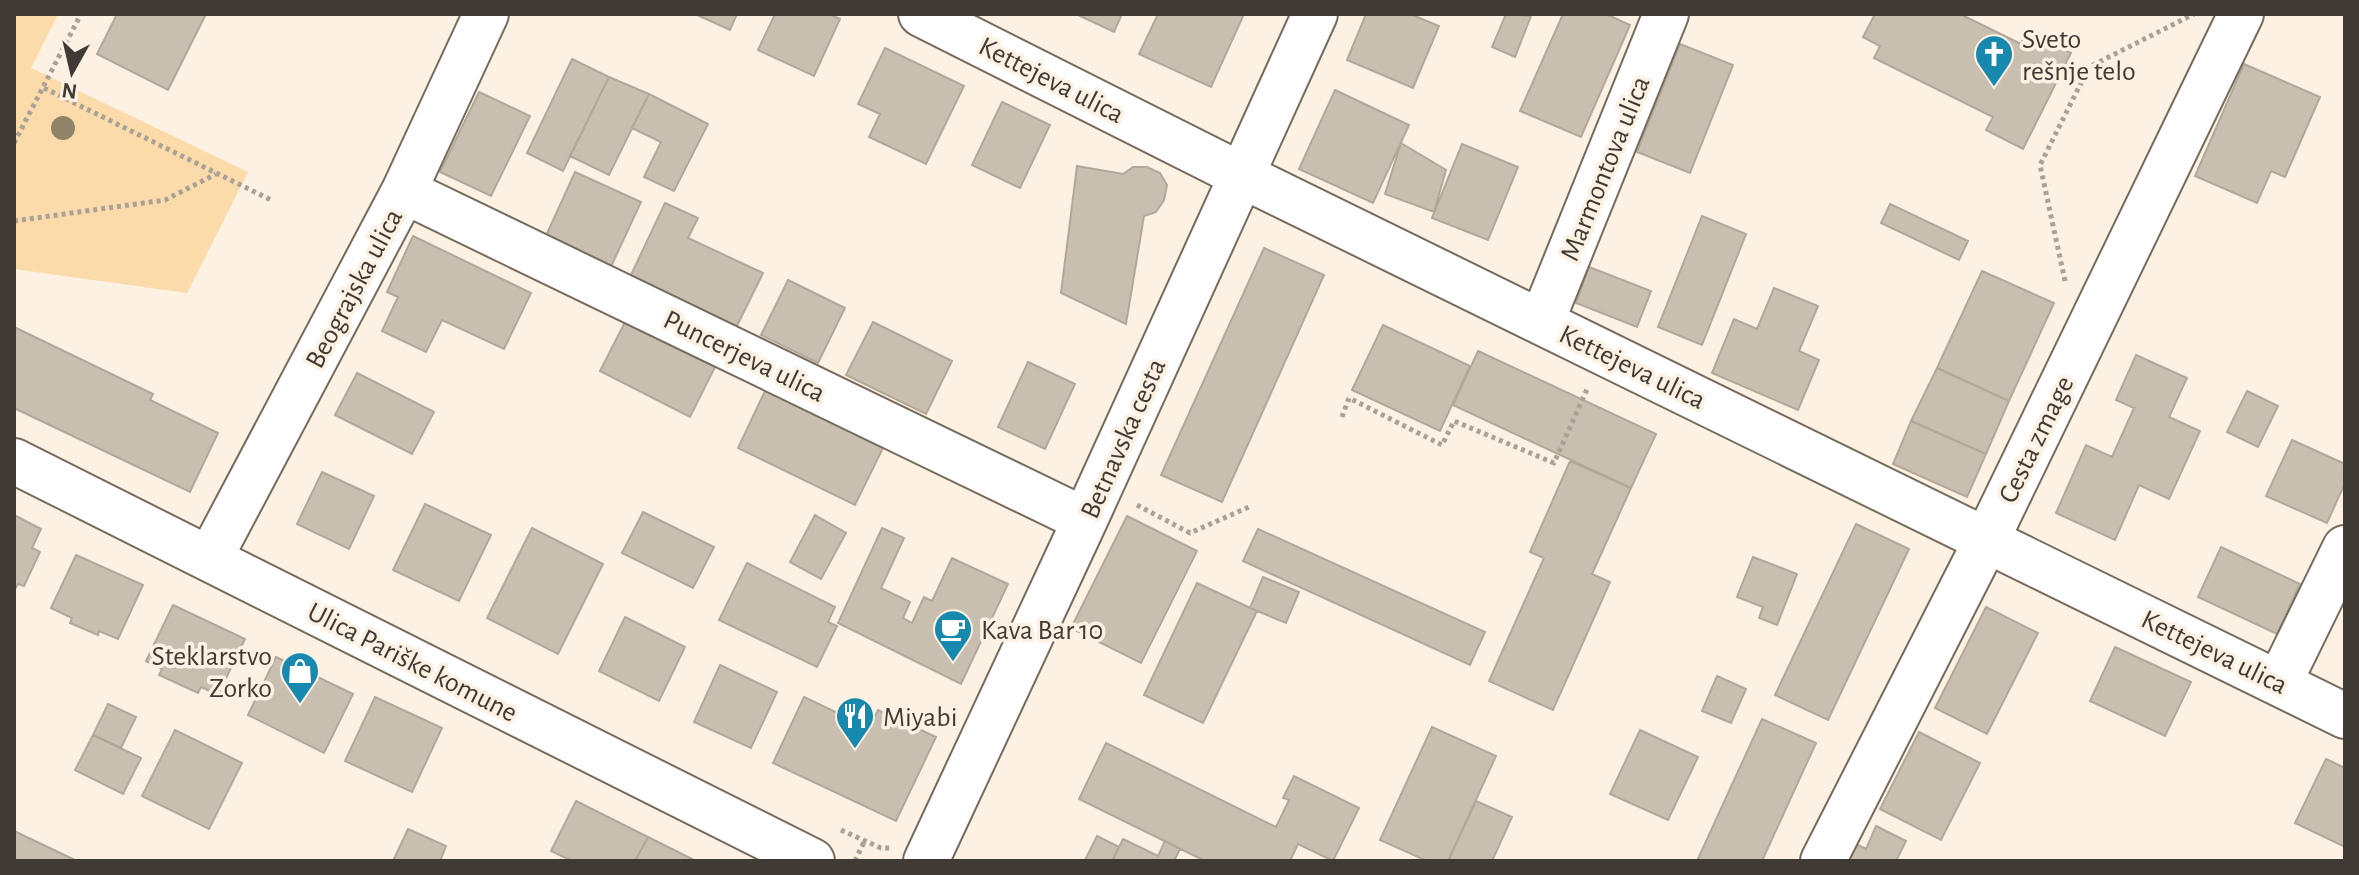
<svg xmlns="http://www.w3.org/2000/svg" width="2359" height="875" font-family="'Alegreya Sans',sans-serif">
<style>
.green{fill:#fcdbab}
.building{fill:#c9bfb0;stroke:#b2a89a;stroke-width:2}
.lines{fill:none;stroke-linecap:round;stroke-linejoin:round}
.minor-casing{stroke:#756b5e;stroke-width:48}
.path{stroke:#aaa297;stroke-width:5;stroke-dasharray:4 4;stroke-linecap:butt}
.minor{stroke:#fff;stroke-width:44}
.tree{fill:#91826a}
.labels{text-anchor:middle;stroke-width:7;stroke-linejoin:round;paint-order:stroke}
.poi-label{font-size:28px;fill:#3f3a34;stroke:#fcf1e2;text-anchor:start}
.street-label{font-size:28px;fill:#3f3a34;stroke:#fcf1e2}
</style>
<rect width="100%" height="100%" fill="#fcf1e2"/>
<path class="green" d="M14 14H58L31 68 248 172 187 293 14 269Z"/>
<path class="building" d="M117 14H206L168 90 97 54Z
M695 14H737L730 30Z
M775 14H829L840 19 814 76 758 50Z
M1076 14H1122L1114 32Z
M1158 14H1244L1211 87 1139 54Z
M1366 14H1410L1439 26 1413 88 1347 60Z
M1506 14 1531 16 1515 57 1492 47Z
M1563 14H1606L1630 25 1581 137 1520 111Z
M1875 14H1960L2021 44 2024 36 2031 40 2033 34 2071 53 2023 149 1986 130 1993 117 1874 58 1880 46 1863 37Z
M1680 44 1733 65 1690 173 1637 152Z
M885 48 964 86 926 164 869 137 880 114 858 104Z
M572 59 609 77 563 171 527 153Z
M2244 64 2320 97 2285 177 2271 171 2257 203 2195 176Z
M609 77 649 94 609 175 570 156Z
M1335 90 1409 125 1373 203 1299 169Z
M479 92 530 116 491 196 440 172Z
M649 94 708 124 674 191 644 177 661 142 632 128Z
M1002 102 1050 125 1020 188 972 165Z
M1401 143 1446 170 1434 212 1385 194Z
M1462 144 1518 167 1488 240 1432 218Z
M1077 166 1123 174 1133 167H1147L1160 173 1167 185 1164 200 1156 212 1144 216 1126 324 1061 293Z
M575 172 641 202 609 271 544 240Z
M665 203 698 218 688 238 763 273 736 328 630 277Z
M1890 204 1968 241 1959 260 1881 223Z
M1702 216 1746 234 1702 345 1658 327Z
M413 236 531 293 504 349 442 320 426 352 382 331 398 297 387 292Z
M1264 248 1324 275 1222 502 1161 475Z
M1589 267 1651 291 1637 327 1576 303Z
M1982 271 2054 303 2009 401 1937 368Z
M788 280 845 308 818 363 761 335Z
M1774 288 1818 306 1799 351 1819 360 1798 410 1712 373 1734 319 1757 329Z
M625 322 715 367 690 417 600 371Z
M873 322 952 361 926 414 846 375Z
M1383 325 1470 366 1440 431 1352 390Z
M14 327 153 394 150 400 218 433 190 492 14 408Z
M1478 351 1656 434 1631 488 1453 405Z
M2136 355 2187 378 2169 417 2200 431 2169 499 2139 485 2115 540 2056 513 2086 445 2112 457 2134 408 2116 400Z
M1028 362 1075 384 1045 449 998 427Z
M1937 368 2009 401 1986 454 1911 421Z
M357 373 434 412 412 454 335 415Z
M765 391 883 448 855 505 738 448Z
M2247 391 2278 406 2258 447 2227 432Z
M1911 421 1986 454 1967 497 1893 464Z
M2292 440 2345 464V483L2327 523 2266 496Z
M1570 461 1631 488 1592 574 1610 582 1553 710 1489 681 1544 558 1530 552Z
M322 472 374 496 349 549 297 524Z
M425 504 491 535 459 601 393 570Z
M643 512 714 547 693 588 622 553Z
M14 515 41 529 32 548 40 552 24 586 18 584 14 591Z
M815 515 846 533 821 579 790 562Z
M1127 516 1197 551 1141 663 1071 628Z
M1856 524 1909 549 1828 720 1775 695Z
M532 528 603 564 558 654 487 618Z
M882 528 904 538 881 588 910 602 903 618 912 623 924 597 932 601 952 558 1008 584 961 684 838 623Z
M1258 529 1485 632 1470 665 1243 561Z
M2221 547 2300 584 2277 634 2198 597Z
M76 555 143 585 118 639 99 631 98 635 70 623 72 618 51 608Z
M1753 557 1797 574 1777 625 1759 618 1763 607 1737 597Z
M747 563 835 607 828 622 837 626 817 667 719 620Z
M1263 577 1299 592 1286 623 1250 608Z
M1197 583 1257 611 1203 723 1144 695Z
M173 605 245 639 218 695 201 687 198 693 159 675 162 669 146 661Z
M1986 607 2038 633 1987 734 1935 708Z
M625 617 685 647 659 701 599 671Z
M2115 647 2191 682 2165 736 2090 701Z
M276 657 353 694 324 753 248 715Z
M720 665 777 692 751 748 694 722Z
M1717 676 1746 689 1731 723 1702 711Z
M375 697 442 728 412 792 345 761Z
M804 697 869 728 878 710 936 737 896 821 773 763Z
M108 704 136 717 121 748 93 735Z
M1762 719 1816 743 1762 861H1697Z
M1432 727 1496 756 1448 861H1427L1380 840Z
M175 730 242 763 209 829 142 796Z
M1640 730 1698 757 1668 820 1610 794Z
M1919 732 1980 763 1941 840 1880 809Z
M93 735 141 758 123 794 75 770Z
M1106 743 1276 827 1289 800 1283 798 1294 776 1359 808 1333 861 1298 844 1290 861H1205L1079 799Z
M2326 759 2345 768V847L2295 823Z
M576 801 648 837 635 861H572L551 851Z
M1476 801 1512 817 1492 861H1448Z
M1876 826 1906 841 1896 861H1847L1856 844 1866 849Z
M408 829 446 846 440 861H393Z
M14 831 77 861H14Z
M1097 836 1119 847 1112 861 1085 860Z
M648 837 696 861H635Z
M1123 839 1158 856 1165 841 1180 849 1174 861H1112Z"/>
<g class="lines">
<defs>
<path id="minor" d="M921 14 1241 175 2345 716
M404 191 1085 520
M1542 321 1666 14
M14 461 812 861
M210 558 404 191 486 14
M2279 683 2345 548
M926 861 1085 520 1315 14
M1823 861 1987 539 2241 14"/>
</defs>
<use href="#minor" class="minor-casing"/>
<path class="path" d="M44 88 271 200
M14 143 81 14
M14 221 165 200 216 174
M2065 281 2040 165 2089 67 2194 14
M1342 417 1349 398 1442 445 1454 421 1554 463 1588 387
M1137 505 1190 533 1249 507
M841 830 881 848H890
M855 861 865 840"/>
<use href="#minor" class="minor"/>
</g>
<circle class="tree" cx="63" cy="128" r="12"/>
<defs>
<symbol id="church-pin" viewBox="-11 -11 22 30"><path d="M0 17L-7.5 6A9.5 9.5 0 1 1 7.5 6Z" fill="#1889ae" stroke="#fcf1e2"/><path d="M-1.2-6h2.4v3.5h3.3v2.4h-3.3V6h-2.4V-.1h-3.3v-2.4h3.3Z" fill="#fff"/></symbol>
<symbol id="cafe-pin" viewBox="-11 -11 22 30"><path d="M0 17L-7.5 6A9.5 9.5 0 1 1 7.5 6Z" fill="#1889ae" stroke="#fcf1e2"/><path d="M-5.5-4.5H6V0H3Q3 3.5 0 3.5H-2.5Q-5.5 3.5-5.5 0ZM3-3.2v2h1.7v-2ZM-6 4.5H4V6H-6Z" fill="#fff"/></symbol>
<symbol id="shop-pin" viewBox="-11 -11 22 30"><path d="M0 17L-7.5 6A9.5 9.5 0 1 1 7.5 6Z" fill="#1889ae" stroke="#fcf1e2"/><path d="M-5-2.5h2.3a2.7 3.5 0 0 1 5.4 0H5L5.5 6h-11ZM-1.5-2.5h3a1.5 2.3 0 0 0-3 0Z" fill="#fff"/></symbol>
<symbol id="restaurant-pin" viewBox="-11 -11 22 30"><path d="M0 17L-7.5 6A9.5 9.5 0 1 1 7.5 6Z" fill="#1889ae" stroke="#fcf1e2"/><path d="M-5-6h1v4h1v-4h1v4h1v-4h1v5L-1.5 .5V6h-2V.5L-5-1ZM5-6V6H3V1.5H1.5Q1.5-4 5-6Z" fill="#fff"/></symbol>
</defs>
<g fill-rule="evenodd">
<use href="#church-pin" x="1972" y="32" width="44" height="60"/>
<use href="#cafe-pin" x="931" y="607" width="44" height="60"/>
<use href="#shop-pin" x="278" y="649" width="44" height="60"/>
<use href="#restaurant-pin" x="833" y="694" width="44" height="60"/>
</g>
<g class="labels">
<g class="poi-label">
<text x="2022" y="48">Sveto<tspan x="2022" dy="32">rešnje telo</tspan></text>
<text x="981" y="639">Kava Bar 10</text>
<text x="272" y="665" text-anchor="end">Steklarstvo<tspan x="272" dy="32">Zorko</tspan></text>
<text x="883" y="726">Miyabi</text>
</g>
<g class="street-label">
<text transform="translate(1052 79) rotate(27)" y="10">Kettejeva ulica</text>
<text transform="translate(1604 168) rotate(-68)" y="10">Marmontova ulica</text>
<text transform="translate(353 288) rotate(-62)" y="10">Beograjska ulica</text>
<text transform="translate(745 355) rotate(26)" y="10">Puncerjeva ulica</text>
<text transform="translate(1633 366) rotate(26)" y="10">Kettejeva ulica</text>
<text transform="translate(1122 438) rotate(-66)" y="10">Betnavska cesta</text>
<text transform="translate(2035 439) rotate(-64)" y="10">Cesta zmage</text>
<text transform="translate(2215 651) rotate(26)" y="10">Kettejeva ulica</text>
<text transform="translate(413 661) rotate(27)" y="10">Ulica Pariške komune</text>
</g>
</g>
<rect width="2359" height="875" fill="none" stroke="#3f3a34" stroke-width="32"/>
<g transform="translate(72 72) rotate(188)" stroke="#fcf1e2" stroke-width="6" paint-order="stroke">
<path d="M0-6L14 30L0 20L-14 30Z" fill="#3f3a34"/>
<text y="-12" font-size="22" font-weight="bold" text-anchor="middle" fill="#3f3a34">N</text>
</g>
</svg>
